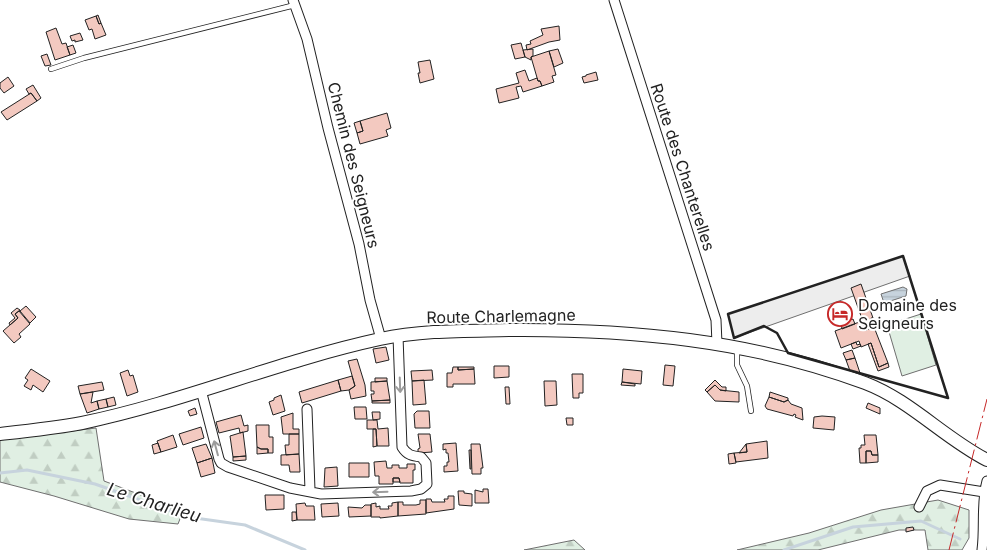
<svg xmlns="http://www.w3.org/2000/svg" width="987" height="550" font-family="Inter,sans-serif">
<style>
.green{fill:#e0efe3;stroke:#6f6f6f}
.forest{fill:url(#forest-firs);stroke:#6f6f6f}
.parking{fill:#ededed;stroke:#6f6f6f}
.water{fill:url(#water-rules);stroke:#6f6f6f}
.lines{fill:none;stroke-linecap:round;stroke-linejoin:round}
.stream{stroke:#c7d3dd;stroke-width:3}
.building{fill:#f3c9c0;stroke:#222}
.service-casing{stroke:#222;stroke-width:6}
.minor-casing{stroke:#222;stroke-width:11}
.secondary-casing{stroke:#222;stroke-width:14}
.service{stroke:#fff;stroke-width:4.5}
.minor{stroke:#fff;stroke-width:9}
.secondary{stroke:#fff;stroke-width:12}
.wall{stroke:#222;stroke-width:2.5}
.power{stroke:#c62828;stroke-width:1;stroke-dasharray:18 4 2.5 4;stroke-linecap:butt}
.oneway{stroke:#9c9c9c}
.labels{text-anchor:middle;stroke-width:4;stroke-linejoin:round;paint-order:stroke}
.street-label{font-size:16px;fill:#222;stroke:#fff}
.poi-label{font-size:16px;fill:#222;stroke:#fff;text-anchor:start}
.water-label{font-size:18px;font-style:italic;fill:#222;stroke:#fff}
</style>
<defs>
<pattern id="forest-firs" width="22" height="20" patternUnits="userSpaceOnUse" patternTransform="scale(1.25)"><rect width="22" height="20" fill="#e0efe3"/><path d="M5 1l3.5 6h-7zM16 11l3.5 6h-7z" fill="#c0cdc2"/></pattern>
<pattern id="water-rules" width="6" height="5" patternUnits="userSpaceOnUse" patternTransform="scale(1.25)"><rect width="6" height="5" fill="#c7d3dd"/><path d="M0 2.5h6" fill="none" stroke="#abb5bd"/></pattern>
</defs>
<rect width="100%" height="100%" fill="#fff"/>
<path class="green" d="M921 314 936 365 902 376 887 325Z"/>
<path class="forest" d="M96 428 104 481 183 511 178 524 129 519 54 496 0 482V440Z
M938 500 969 510V538L962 550H928L925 530H899L818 550H737L809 533 881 510Z
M574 540 585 550H524Z"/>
<path class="parking" d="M903 256 910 276 734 338 728 314Z"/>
<path class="water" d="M903 287 907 289 906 296 884 303 881 294Z"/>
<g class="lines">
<path class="stream" d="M0 473 27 470 95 484 188 517 245 525 305 550
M784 550 853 527 921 521 960 539"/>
</g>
<path class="building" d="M98 15 101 23 99 24 96 16Z
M96 16 99 24 101 23 106 35 95 39 92 29 89 30 85 20Z
M559 26 560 40 549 42 527 50 526 45 531 44 530 41 543 35 541 29Z
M56 28 62 44 66 43 70 55 55 60 46 32Z
M80 33 83 40 75 42V40L72 41 70 36Z
M521 43 525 57 515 59 511 45Z
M73 45 76 53 70 55 67 47Z
M533 49V56L531 57V60L525 57 523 50Z
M558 49 563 63 554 67 549 51Z
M549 51 556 75 552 76 554 82 542 86 540 81H538L531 57Z
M47 54 51 65 45 66 41 56Z
M430 60 434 79 420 83 418 73H420L418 62Z
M525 70 529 81 537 78 538 81H540L542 86 523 92 521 86 516 87 519 98 499 103 496 89 519 83 516 73Z
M596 72 598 80 584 83 582 77 586 76V75Z
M8 77 14 86 4 93 0 88V83Z
M33 85 41 98 37 101 31 93 29 94 26 89Z
M31 93 37 101 7 120 1 112Z
M387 113 391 128 386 130 388 136 360 144 357 133 363 131 360 121Z
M360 121 363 131 357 133 354 123Z
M861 284 873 318H871L874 327 866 330 851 288Z
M26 306 36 317 30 323 20 311Z
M17 308 20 310 15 314 18 318 10 325 9 323 15 318 11 313Z
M19 311 30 324 19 334 21 337 14 343 3 331 18 318 15 314Z
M853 319 855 324 842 329 841 323Z
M862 321 866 330 874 327 888 363 879 367 871 343 861 347 859 341 841 348 835 331Z
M856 342 857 345 860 344 861 346 853 349 851 344Z
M871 343 879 367 888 363 889 367 878 371 868 344Z
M386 347 389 360 376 363 373 349Z
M852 350 855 358 846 360 843 353Z
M855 358 860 373 850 371 846 360Z
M357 359 365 385 366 396 351 399 349 390 355 386 348 361Z
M665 365 675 366 673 386 663 385Z
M494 366H509V377L494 378Z
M453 367H458V370L474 369 475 384H453V387H447V373H452Z
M458 367H474V369L458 370Z
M31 369 50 381 43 392 33 385 31 390 24 386 28 380 25 378Z
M623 369 642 371 641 384 622 382Z
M128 370 130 376 133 375 138 392 127 396 120 373Z
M432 370 433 380 412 381 411 371Z
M572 374H583V393H579V398H573Z
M352 376 355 386 349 390 341 391 338 380Z
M375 378H387V381L375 382Z
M338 380 341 391 302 403 299 392Z
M424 380 426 404 413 405 412 381Z
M715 380 722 387H726V391L720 390 715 385 707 392 705 390Z
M387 381 390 400 372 401 371 394H374V391H371V382Z
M544 381H556L557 405 545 406Z
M102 382 104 390 80 394 78 386Z
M622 382 635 384V386L621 385Z
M715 385 720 390 739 392V402L715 401 707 392Z
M505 387H509L510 404H506Z
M93 392 91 403 97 401 99 409 87 413 80 394Z
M770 392 788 398V400L784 402 769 397Z
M281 395 285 411 273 415 269 402 274 400V398Z
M114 397 116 405 108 407 106 399Z
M769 397 784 402 788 400 791 404 802 408 803 420 795 417 796 415 794 414 793 416 767 409 765 406Z
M106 399 108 407 99 409 97 401Z
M390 400V403H372V401Z
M868 403 880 408V414L866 408Z
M354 407H366L367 419H355Z
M195 408 197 414 190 416 188 411Z
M417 411H429L430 428H415L414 414Z
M372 412H380V419L373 420Z
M293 413V429H299V434H283L281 417Z
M241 415 244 426 248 425V431L240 433 239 428 219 433 216 422Z
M822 416 835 417 834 430 813 428 814 417Z
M566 418H573V425H567Z
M367 420H377L378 429 388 428 389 446H377L376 429H367Z
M256 425H269V437H273V453H268V449H261L257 447Z
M201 427 204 438 183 445 179 434Z
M373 429H376L377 446 373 447Z
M243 432 246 456 233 457 230 436Z
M289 434H299V454L286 455 285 445H289Z
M418 434H430L432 452 418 453V449L420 448Z
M173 435 177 447 161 452 157 441Z
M864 435H876L878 455H872L871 451H866V463H860L859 448H861V445H865Z
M767 441 768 458 736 462 734 453 747 452 746 444Z
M158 443 161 452 154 454 152 445Z
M456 443 458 471 444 472V466H447V462H449L448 453H446V449L443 450V444Z
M206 444 212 458 197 463 192 448Z
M471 444H480L483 468H481V474H472Z
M746 444 747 452 739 453Z
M257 447 261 449H268V453L257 454Z
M469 450H471V469H470Z
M866 451H871L872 455H878V462L866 463Z
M734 453 736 463 729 464 728 454Z
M299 454 300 472H290L289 465H281V455Z
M246 456V460L233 461V457Z
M212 458 215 473 201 477 197 463Z
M386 461 387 468H392V465H399V468H407V464H415V470H413V483H400L399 478H393V484H379V476H375L374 462Z
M349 463H369V477H349Z
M337 467 338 486 324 487 325 468Z
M393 478H399L400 482H393Z
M483 489H488L489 503H475V490L483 492Z
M458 491H464V493L472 494V506L459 505Z
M265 495H284V509L266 510Z
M448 496H454V509L426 513V499H431L432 502H445L444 499H448Z
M420 500H426V514L398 516V502H403V505H416L420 504Z
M398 502V516L380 518V517H371V504L376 503V507L380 506V509H389L388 506H392V503Z
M305 503 306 506H314L315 520H297L296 504Z
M338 503 339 516 322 517 321 504Z
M365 505H371V516L349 517 348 507 362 508Z
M292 512H296L297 520 292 521Z
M913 527 914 530 906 532V528Z"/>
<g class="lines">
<defs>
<path id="service" d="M51 69 84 58 295 5
M737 349V365L747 386 751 411"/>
<path id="minor" d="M293 0 307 39 328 128 359 244 370 300 381 339
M614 0 716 320 717 344
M201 390 219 459 221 463 228 467 290 488 321 494 411 491 421 489 427 484 426 463 421 457C412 456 407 455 402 447L398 336
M307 409 310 490
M919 507 927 491 940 485 984 492
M982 550C985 527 981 503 987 481"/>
<path id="secondary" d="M0 434C27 431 55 428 82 423 183 402 279 361 380 339 423 330 466 331 509 330 629 329 751 340 865 383 910 400 944 438 987 460"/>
</defs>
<use href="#service" class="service-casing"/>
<use href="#minor" class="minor-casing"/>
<use href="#secondary" class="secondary-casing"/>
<use href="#service" class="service"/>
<use href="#minor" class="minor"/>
<use href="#secondary" class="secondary"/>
<path class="wall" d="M903 256 948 398 788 353 777 333 764 326 734 338 728 314Z"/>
<path class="power" d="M949 550 987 399"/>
</g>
<defs><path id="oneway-shaft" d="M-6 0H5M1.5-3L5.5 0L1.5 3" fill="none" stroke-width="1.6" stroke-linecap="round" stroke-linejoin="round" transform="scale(1.25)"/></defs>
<g class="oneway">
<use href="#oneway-shaft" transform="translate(400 385) rotate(88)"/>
<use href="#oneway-shaft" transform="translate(216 448) rotate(-105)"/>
<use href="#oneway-shaft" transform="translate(380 492) rotate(178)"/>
</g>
<defs>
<symbol id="hotel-ring" viewBox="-11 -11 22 22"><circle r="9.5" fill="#fff" stroke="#c62828" stroke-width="1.5"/><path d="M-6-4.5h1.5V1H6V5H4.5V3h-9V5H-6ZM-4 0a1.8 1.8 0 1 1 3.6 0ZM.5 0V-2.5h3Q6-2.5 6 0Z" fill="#c62828"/></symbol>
</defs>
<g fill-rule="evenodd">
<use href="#hotel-ring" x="826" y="300" width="28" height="28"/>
</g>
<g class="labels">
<g class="street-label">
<text transform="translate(354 165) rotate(76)" y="6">Chemin des Seigneurs</text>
<text transform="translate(683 167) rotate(72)" y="6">Route des Chanterelles</text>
<text transform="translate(501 316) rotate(-1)" y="6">Route Charlemagne</text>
</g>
<g class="poi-label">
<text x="858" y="311">Domaine des<tspan x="858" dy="18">Seigneurs</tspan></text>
</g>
<g class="water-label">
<text transform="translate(154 503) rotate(17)" y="6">Le Charlieu</text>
</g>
</g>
</svg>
